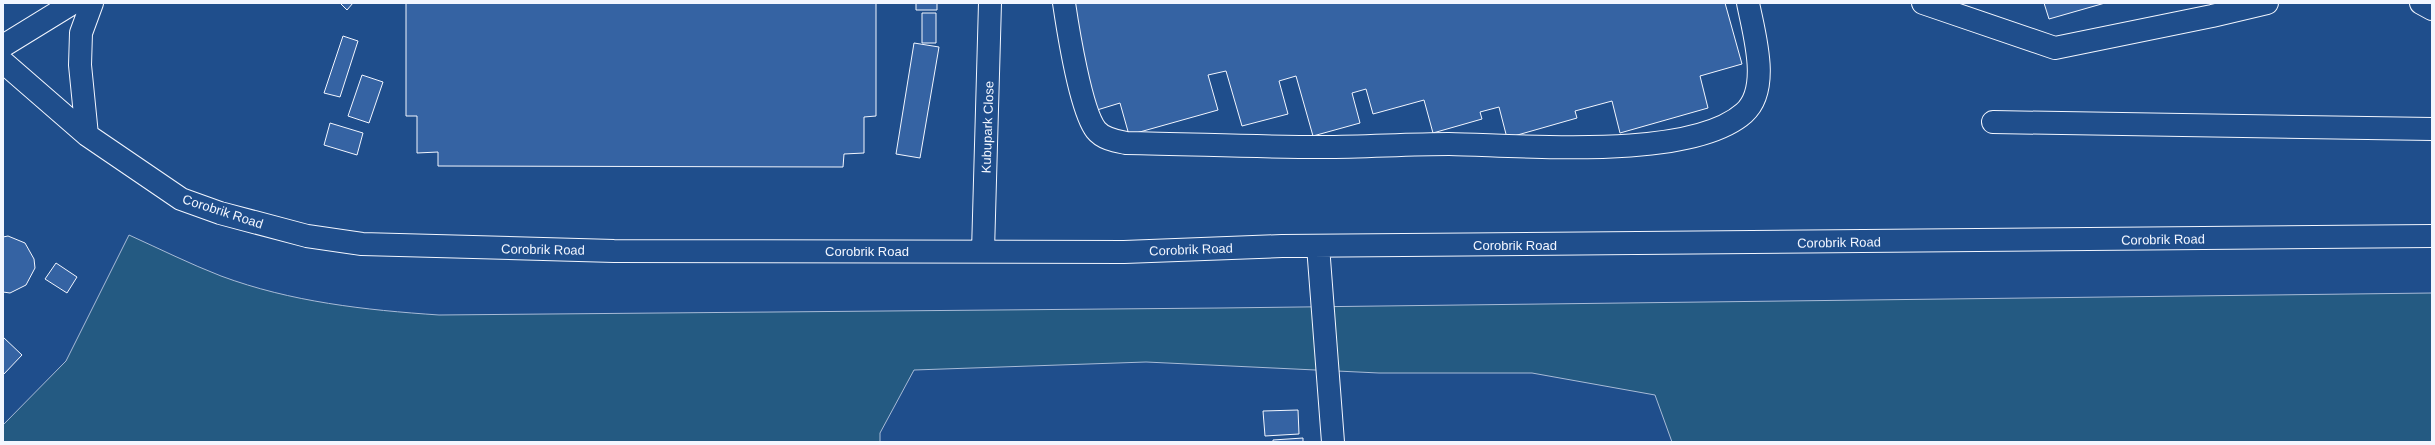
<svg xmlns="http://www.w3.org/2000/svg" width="2435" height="445" font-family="Helvetica,sans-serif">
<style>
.green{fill:#245a82;stroke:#a8bbd7}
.building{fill:#3563a3;stroke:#f2f6ff}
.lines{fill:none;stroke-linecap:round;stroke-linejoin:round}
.minor-casing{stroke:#f2f6ff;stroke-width:24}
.minor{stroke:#1f4e8c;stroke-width:22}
.labels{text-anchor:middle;stroke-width:3;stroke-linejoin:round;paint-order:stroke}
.street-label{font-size:13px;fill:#f2f6ff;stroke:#1f4e8c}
</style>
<rect width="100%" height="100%" fill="#1f4e8c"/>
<path class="green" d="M129 235C160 249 190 264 221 276 291 302 365 310 439 315L1220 308 2432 293V442H1672L1655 395 1532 373H1379L1146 362 914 370 880 433V442H3V425L66 361Z"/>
<path class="building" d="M340 3H353L347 10Z
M406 3H876V116L864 117V153L844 154 843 167 438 166V152L417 153V116H406Z
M916 3H937V10H916Z
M1068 3H1725L1742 64 1700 76 1708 108 1620 133 1612 101 1575 111 1577 118 1507 138 1499 107 1480 112 1482 119 1433 133 1424 100 1373 114 1366 89 1352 93 1360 123 1313 136 1296 76 1279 81 1288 114 1242 126 1226 71 1208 75 1218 110 1129 135 1120 103 1097 110Z
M2044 3H2105L2049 19Z
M922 13H936V43H922Z
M343 36 358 41 340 97 324 93Z
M914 43 939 47 920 158 896 154Z
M362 75 383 82 369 123 348 116Z
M330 123 363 133 357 155 324 145Z
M8 236 25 243 34 259 35 268 26 285 10 293 3 292V237Z
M56 263 77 277 67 293 45 279Z
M3 337 22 355 3 375Z
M1298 410 1299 434 1265 436 1263 411Z
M1303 438V442H1273V440Z"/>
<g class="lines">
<defs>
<path id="minor" d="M1064 3C1068 30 1081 111 1096 130 1103 139 1116 141 1126 143 1192 144 1257 147 1323 147 1365 147 1407 144 1449 144 1520 145 1690 161 1744 113 1771 89 1754 34 1748 3
M1923 3 2055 48 2212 16 2267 3
M2421 3 2432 9
M3 46 73 3
M3 62 87 135 181 199 220 213 307 236 362 244 614 251 1124 252 1282 246 2432 236
M1993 122 2432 129
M87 135 80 65 81 33 92 3
M1318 246 1333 442
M983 251 990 3"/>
</defs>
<use href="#minor" class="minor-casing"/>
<use href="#minor" class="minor"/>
</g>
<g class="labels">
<g class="street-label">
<text transform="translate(987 127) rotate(-88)" y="5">Kubupark Close</text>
<text transform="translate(223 211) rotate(18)" y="5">Corobrik Road</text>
<text transform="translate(2163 239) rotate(-1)" y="5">Corobrik Road</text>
<text transform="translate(1839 242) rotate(-1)" y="5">Corobrik Road</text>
<text x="1515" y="250">Corobrik Road</text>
<text transform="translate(543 249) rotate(1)" y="5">Corobrik Road</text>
<text transform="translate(1191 249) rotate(-2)" y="5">Corobrik Road</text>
<text x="867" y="256">Corobrik Road</text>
</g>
</g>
<rect width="2435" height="445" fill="none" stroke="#f2f6ff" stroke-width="8"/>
</svg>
